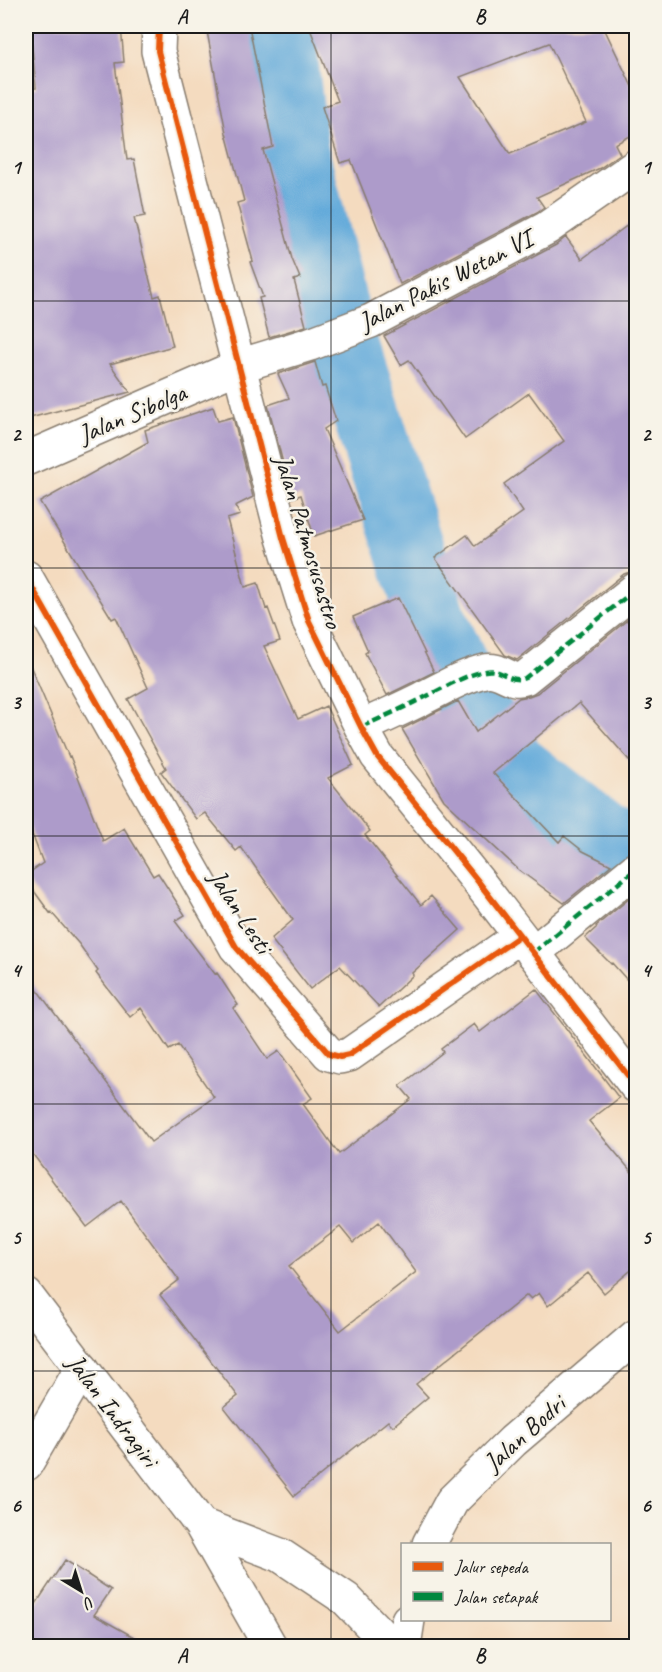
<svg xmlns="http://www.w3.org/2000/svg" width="662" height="1672" font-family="Caveat,sans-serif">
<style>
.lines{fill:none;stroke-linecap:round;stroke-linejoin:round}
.river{stroke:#64aada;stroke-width:69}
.building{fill:#ad9bca;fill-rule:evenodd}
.minor-casing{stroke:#887c6e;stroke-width:36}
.tertiary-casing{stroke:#887c6e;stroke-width:36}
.minor{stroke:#fff;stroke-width:33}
.tertiary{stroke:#fff;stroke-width:33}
.quiet{stroke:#00873e;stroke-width:4.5;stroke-dasharray:9 4.5;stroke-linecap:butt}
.cycleway-casing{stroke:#f7f3e8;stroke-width:10}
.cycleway{stroke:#e8590c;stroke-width:6}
.grid{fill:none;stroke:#1c1c1c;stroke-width:1.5;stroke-opacity:0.55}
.labels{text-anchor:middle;stroke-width:5;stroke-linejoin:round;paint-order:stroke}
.street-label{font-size:26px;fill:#1c1c1c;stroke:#f7f3e8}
.neatline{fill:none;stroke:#1c1c1c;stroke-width:2}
.grid-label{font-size:20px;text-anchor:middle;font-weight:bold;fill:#1c1c1c}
</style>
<rect width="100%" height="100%" fill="#f7f3e8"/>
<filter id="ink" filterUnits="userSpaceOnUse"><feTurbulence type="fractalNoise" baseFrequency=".0167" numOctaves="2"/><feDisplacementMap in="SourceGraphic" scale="12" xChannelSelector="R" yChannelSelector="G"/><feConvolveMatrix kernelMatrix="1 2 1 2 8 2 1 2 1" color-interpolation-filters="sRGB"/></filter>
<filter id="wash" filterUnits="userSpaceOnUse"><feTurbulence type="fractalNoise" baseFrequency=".008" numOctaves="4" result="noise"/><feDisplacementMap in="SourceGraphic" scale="24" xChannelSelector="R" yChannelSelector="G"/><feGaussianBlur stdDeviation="1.35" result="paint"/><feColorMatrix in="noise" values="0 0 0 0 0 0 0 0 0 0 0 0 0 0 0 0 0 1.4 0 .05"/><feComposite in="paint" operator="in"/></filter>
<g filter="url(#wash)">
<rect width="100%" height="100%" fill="#f4dbbf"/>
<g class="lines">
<path class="river" d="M280 26 294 151 339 327 431 617 474 709 514 767 607 840 636 851"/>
</g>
<g id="blocks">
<path class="building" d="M30 26H121L124 62 115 63 127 160 134 159 145 216 134 218 154 297 160 295 173 346 110 364 130 392 26 419V89L36 88Z
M206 26H249L273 147 263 150 292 259 300 278 294 280 306 326 269 337 259 298 263 297 250 262 253 261 237 203 244 201 226 133Z
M309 26H603L636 95V133L615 144 620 154 600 168 537 197 544 207 537 212 400 284 351 160 340 163 322 107 338 101ZM549 43 586 122 510 154 460 77Z
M636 219V571H633L624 574 517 660 505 655 435 558 467 535 475 546 523 512 504 484 564 441 529 393 465 439 409 360 401 365 384 336 556 245 566 237 582 259Z
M315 362 322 387 325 386 336 421 324 429 363 520 314 536 301 495 292 498 268 405 289 398 278 374Z
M213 407 218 421 233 417 253 497 235 506 240 515 227 519 245 587 258 583 266 609 268 608 280 641 264 646 298 719 326 706 353 765 328 778 370 831 365 835 421 905 431 896 460 930 412 973 413 975 379 1007 340 966 310 989 271 939 293 920 241 847 236 851 205 813 196 819 161 772 166 768 128 699 148 688 116 617 112 619 40 502 148 442 145 430Z
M398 598 434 672 387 695 365 653 368 651 353 617Z
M636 613V768L579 703 493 773 559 842 564 836 583 851 611 865 564 903 519 870 444 800 402 729 458 701 476 732 519 698 529 696 537 693Z
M26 656 69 757 70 756 103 841 124 828 153 876 158 873 185 915 175 921 215 974 217 973 238 1005 233 1008 267 1059 279 1051 312 1098 303 1104 339 1154 411 1099 400 1086 443 1052 441 1049 474 1024 480 1032 536 989 619 1098 589 1121 636 1177V1266L604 1293 588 1273 548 1306 539 1293 531 1299 527 1295 416 1384 428 1397 393 1426 388 1421 294 1496 224 1407 238 1396 160 1295 179 1280 121 1201 87 1227 26 1145V975L151 1142 214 1097 178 1045 169 1050 141 1008 130 1017 96 973 98 971 79 944 51 912 50 913 26 880V875L43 863 26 818ZM379 1222 416 1272 340 1331 289 1266 340 1227 353 1243Z
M636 893V990L612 963 611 964 585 938 597 927 596 926Z
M65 1560 111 1590 94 1615 152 1647H26V1619Z"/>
</g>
</g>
<g filter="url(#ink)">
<use href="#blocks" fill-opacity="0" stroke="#887c6e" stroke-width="1.5"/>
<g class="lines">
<defs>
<path id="minor" d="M159 26 158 51 283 538 309 621 361 727 377 756 477 880 636 1086
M26 459 239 366 310 344 371 321 547 228 636 166
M26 577 236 947 329 1054 340 1057 349 1055 520 936
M361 727C381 718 401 709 421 699 442 689 462 676 485 671 501 667 510 684 525 678L636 589
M533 953 636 869
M26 1464 82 1368
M429 1544 452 1501 513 1441 636 1336
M404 1646 408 1620"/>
<path id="tertiary" d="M26 1295 201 1525 270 1646
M201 1525 280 1555 346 1599 391 1646"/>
</defs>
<use href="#minor" class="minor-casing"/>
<use href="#tertiary" class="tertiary-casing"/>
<use href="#minor" class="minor"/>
<use href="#tertiary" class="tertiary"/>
<path class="quiet" d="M361 727C381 718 401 709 421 699 442 689 462 676 485 671 501 667 510 684 525 678L636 589
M533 953 636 869"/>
<defs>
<path id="cycleway" d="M159 26 158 51 283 538 309 621 361 727 377 756 477 880 636 1086
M26 577 236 947 329 1054 340 1057 349 1055 520 936"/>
</defs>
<use href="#cycleway" class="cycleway-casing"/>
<use href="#cycleway" class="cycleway"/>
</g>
</g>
<path class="grid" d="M331 26V1646M26 301H636M26 568H636M26 836H636M26 1104H636M26 1371H636"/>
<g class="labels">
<g class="street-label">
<text transform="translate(445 280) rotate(-27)" y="9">Jalan Pakis Wetan VI</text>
<text transform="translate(132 413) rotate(-23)" y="9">Jalan Sibolga</text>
<text transform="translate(309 541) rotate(73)" y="9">Jalan Patmosusastro</text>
<text transform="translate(241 911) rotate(57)" y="9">Jalan Lesti</text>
<text transform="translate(113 1410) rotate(53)" y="9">Jalan Indragiri</text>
<text transform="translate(524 1433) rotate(-42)" y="9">Jalan Bodri</text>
</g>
</g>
<rect width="662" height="1672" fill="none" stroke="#f7f3e8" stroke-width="66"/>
<rect x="401" y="1543" width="210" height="78" fill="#f7f3e8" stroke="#9f9d96" stroke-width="1.5"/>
<rect x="413" y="1562" width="30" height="9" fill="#e8590c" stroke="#9f9d96" stroke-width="1.5"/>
<text x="455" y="1573" font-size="18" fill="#1c1c1c">Jalur sepeda</text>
<rect x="413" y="1592" width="30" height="9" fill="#00873e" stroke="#9f9d96" stroke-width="1.5"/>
<text x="455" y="1603" font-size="18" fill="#1c1c1c">Jalan setapak</text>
<g transform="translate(81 1591) rotate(142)" stroke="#f7f3e8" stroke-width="4.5" paint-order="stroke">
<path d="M0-4.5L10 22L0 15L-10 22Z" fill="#1c1c1c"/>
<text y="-9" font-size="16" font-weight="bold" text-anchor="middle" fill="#1c1c1c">U</text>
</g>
<rect x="33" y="33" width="596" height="1606" class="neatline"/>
<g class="grid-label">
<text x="182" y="23">A</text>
<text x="480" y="23">B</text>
<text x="16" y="174">1</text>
<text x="646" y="174">1</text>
<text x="16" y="441">2</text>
<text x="646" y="441">2</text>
<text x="16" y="709">3</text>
<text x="646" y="709">3</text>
<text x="16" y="977">4</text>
<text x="646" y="977">4</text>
<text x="16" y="1244">5</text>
<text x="646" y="1244">5</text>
<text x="16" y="1512">6</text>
<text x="646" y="1512">6</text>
<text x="182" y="1662">A</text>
<text x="480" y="1662">B</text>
</g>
</svg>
